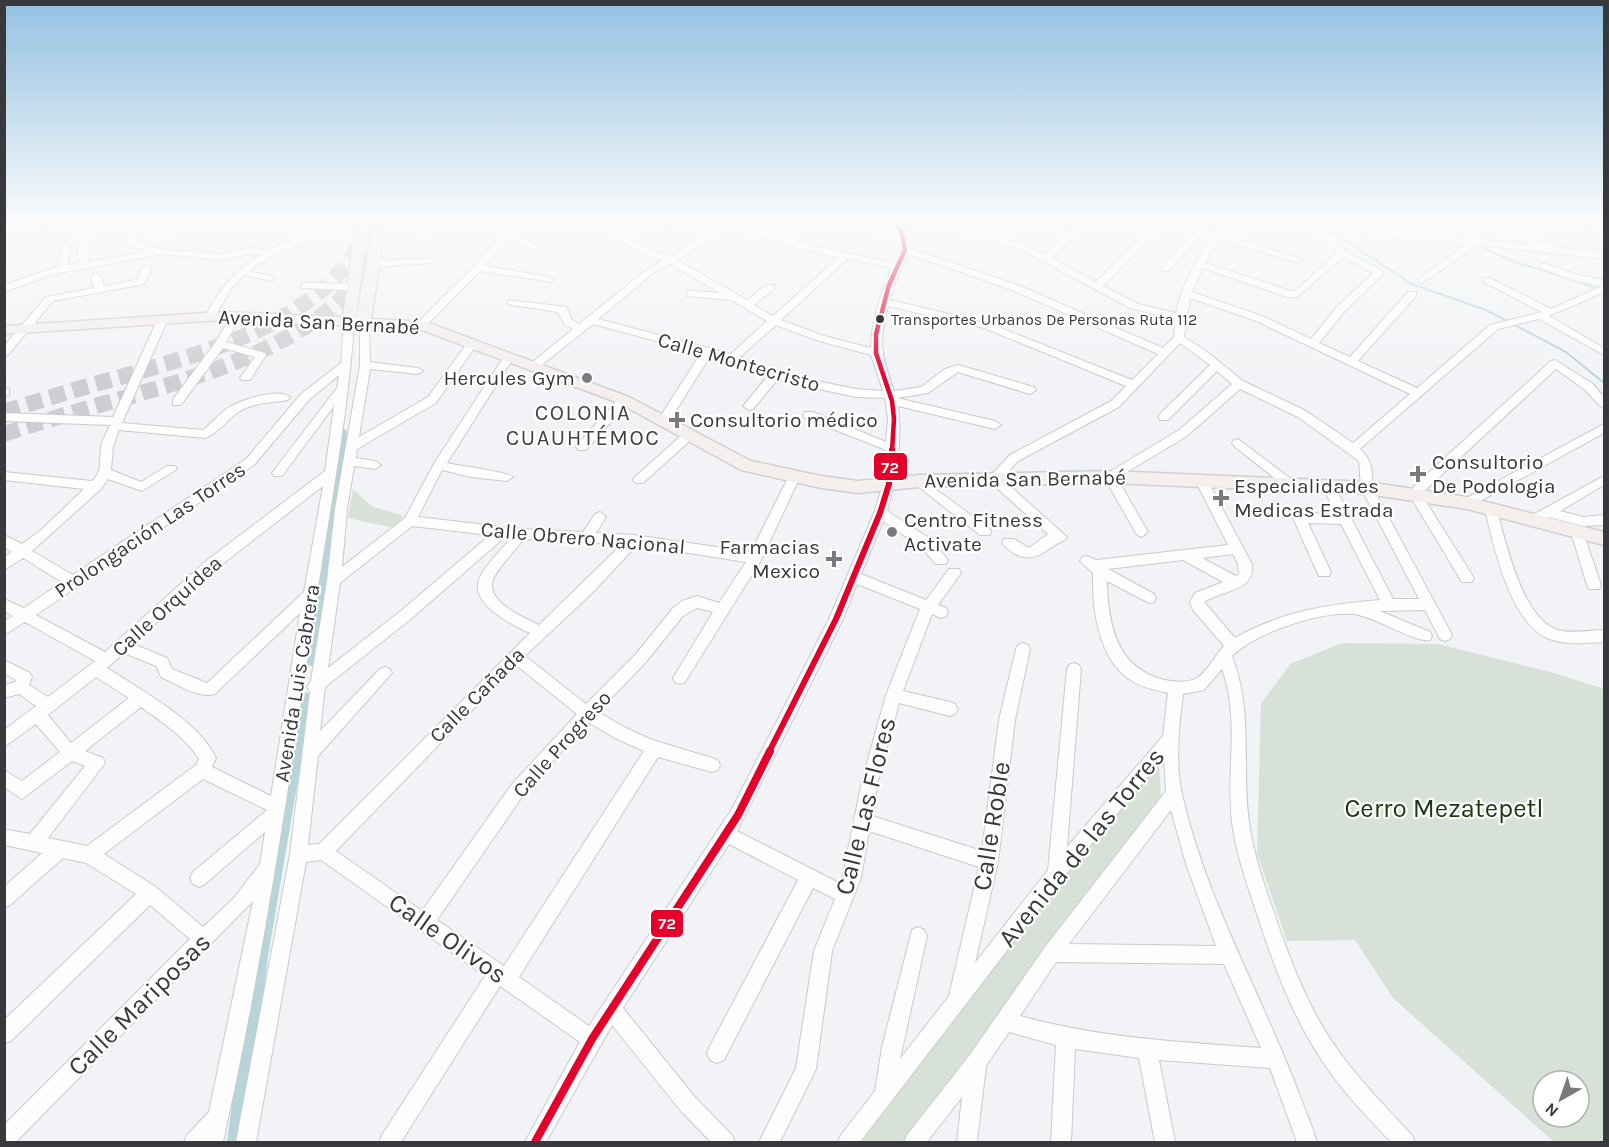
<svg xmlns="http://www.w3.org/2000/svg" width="1609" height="1147" font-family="Karla,sans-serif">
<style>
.green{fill:#d7e1d7;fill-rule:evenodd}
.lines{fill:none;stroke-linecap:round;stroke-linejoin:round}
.stream{stroke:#b7d4d9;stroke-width:2}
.canal{fill:#b7d4d9;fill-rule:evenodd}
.highway-tunnel{stroke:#ccced1;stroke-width:16;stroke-dasharray:16 8;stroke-linecap:butt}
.minor-casing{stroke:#c8cacc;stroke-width:2}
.major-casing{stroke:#cfd0d1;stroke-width:3}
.minor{fill:#fdfdfe;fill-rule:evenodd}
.major{fill:#f4eeed;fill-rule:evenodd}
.bus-1-far2-casing{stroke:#fff;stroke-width:8}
.bus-1-far1-casing{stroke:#fff;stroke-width:10}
.bus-1-casing{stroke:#fff;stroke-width:13}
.bus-1-far2{stroke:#e4002b;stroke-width:4.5}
.bus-1-far1{stroke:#e4002b;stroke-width:6}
.bus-1{stroke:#e4002b;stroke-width:8}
.bus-dot{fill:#38393c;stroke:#fff;stroke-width:2}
.poi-dot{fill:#797a7d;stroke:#fff;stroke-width:2}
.labels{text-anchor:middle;stroke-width:4.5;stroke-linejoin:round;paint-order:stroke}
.far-bus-label{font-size:16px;fill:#38393c;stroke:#fff;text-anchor:start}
.street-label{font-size:21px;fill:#38393c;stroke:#fff}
.poi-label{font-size:21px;fill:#38393c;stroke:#fff;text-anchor:start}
.neighbourhood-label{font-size:22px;letter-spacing:1.5px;fill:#3f4146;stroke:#fff}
.near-street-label{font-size:26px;fill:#38393c;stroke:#fff}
.near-park-label{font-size:26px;fill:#1a370e;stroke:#fff}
.line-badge{stroke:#fff;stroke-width:2}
.badge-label{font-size:16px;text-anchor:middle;font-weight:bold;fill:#fff}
</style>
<rect width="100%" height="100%" fill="#f1f3f6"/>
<path class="green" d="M353 489 371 506 403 516 394 528 348 518Z
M1342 643 1438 644 1554 673 1604 689V1142H1554L1393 998 1355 940 1287 941 1257 853 1261 704 1290 664ZM1543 1081H1579V1117H1543Z
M1158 750 1161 796 904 1142H857Z"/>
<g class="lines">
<path class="stream" d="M1315 221 1412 284 1486 310 1566 352 1604 383
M1439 221 1462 236
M1484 248 1514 262 1569 278
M1575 280 1604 292"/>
<path class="canal" d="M342 427 347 431 337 527 316 661 315 665 310 666 305 665 304 661 325 527 337 431Z
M305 692 310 694 312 698 268 956 245 1142H227L252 956 298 698 300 694Z"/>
<path class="highway-tunnel" d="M4 412C42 400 79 388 117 378 188 357 277 335 331 281 350 264 360 244 371 221
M4 434C47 420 91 407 135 395 203 375 273 354 330 309 350 293 364 271 378 249"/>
<defs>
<path id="minor" d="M4 221H12L4 225Z
M29 221H70L165 229 168 230V234L137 232 135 238 136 242 160 249 221 254 250 248 269 250 301 236 338 228 352 227 357 230C348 236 331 234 321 237 295 244 271 255 249 271L273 277V281L244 275 230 290 214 319 210 320 205 317C219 290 234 270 261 255L250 254 221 260 163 254 54 274 4 292V285L57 267 63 244 71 246 67 265 79 263 77 244 87 228 33 224ZM96 229 128 232 125 238 129 246 149 251 88 262 87 244Z
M396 221H409L430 231 422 233Z
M512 221H521L512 233 546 249 538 251 508 238 485 266 549 277 554 280 552 282 480 271 425 327H417V323L475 266Z
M565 221C578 221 594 220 606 226 628 235 646 250 670 256L729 221H740L739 223 814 246 894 263 900 250 897 232 878 241 873 238 894 226 892 221H901L905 227 909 248 1020 286 1163 348 1174 337 1175 319 1130 308 1024 251 931 221H946L997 237 1004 221H1013L1005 239 1030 247 1045 255 1080 221H1090L1052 258 1096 282 1157 221H1167L1103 286 1138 304 1176 313C1183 279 1203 251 1221 221H1230L1223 234 1303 260 1295 262 1220 239 1205 263 1294 292 1337 253C1327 239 1318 231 1302 227 1293 225 1285 225 1278 221L1306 222 1326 230 1334 236 1345 251 1383 271 1381 276 1345 311 1319 343 1350 357 1408 292H1416V296L1358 361 1417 388 1490 325 1542 312 1484 282V278H1490L1551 309 1602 286 1573 280 1540 268V264H1546L1578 275 1604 280V292L1549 316 1604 348V355L1539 319 1498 329 1360 449C1373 461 1372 471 1373 488L1450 631 1452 635 1450 639 1445 641 1440 639 1425 610 1380 611 1430 632 1432 636 1430 640C1418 644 1371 615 1353 614 1320 611 1255 633 1232 656 1254 715 1241 763 1249 822 1253 852 1263 881 1273 910 1289 957 1306 1004 1335 1046 1357 1078 1385 1106 1412 1135L1415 1142H1391C1366 1116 1341 1090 1321 1059 1292 1015 1273 964 1257 914 1247 884 1236 854 1232 822 1226 771 1240 718 1222 669L1204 690 1183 694C1179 727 1175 761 1182 794 1205 897 1261 993 1298 1091 1304 1108 1312 1125 1317 1142H1297L1270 1068 1159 1060 1175 1142H1155L1139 1058 1075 1049 1071 1142H1051L1056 1045 1009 1032 986 1066 977 1142H957L962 1097 927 1142H904L907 1135 969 1056 1045 947 1166 791 1164 758 1062 879 860 1142H838L841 1135 875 1091 882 1047 912 930 918 927 924 930 927 936 900 1059 949 996 979 867 869 831 861 878 832 951 816 1069 780 1142H759L796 1068 814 951 835 899 813 888 724 1060 717 1063 710 1060 707 1053 710 1046 798 880 729 844 623 1008 694 1096 732 1135 735 1142H711L680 1110 612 1025 546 1142H525L580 1042 500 986 401 1142H379L382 1135 485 976 321 860 306 862 256 1142H236L290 854 310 692 307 687 311 681 327 581 335 509 360 365V320L364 319 369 322 370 362 418 368 423 371 418 374 370 369 359 437 428 397 468 342 472 341 477 344 436 403 357 449 356 458 375 461 381 465 375 469 354 466 347 509 342 567 405 518 435 462 505 355 509 354 514 357 447 463C459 466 509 472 513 477L507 481 471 477 442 470 418 517 521 529 583 532 595 514 600 512 606 517 596 533 634 535 751 552 790 474H798L800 477 760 562 685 682 680 684 675 682 673 678 713 612 697 608 683 616 646 662 598 712 626 728 652 740 712 758 718 760 720 765 718 770 712 772 658 757 519 977 589 1026 732 809 829 619 874 513 883 484 886 450 805 418 803 415 805 412H813L886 442 888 419 885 398 856 397 777 380 753 409 749 410 743 406 767 377 729 360 711 355 668 423 664 424 658 420 701 353 593 324 537 369H529V365L573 329 564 324 558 312 512 305 508 304V300L566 307 572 320 579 324 645 271 663 260 648 256 599 229ZM732 227 789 246 838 258 773 316 754 305 774 289V285H766L747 300 677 260ZM908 254 1012 290 1158 354 1132 380 991 324 890 300 894 285ZM1343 257 1373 273 1337 307 1311 339 1262 316 1192 292 1203 268 1287 297H1297ZM847 259 892 268C881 293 871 321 871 348L824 336 781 320ZM670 264 720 293 691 291 687 292V296L731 300 767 321 731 354 598 319 651 275ZM1190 298 1254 320 1410 394 1353 443 1306 411 1243 381 1206 351 1184 337ZM888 306 984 328 1126 386 1111 401 1010 455 990 476 988 479 990 482 1048 534 1029 548 1014 539H1004L1002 543C1006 548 1011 552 1017 555 1038 564 1048 546 1065 540L1067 537 1002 479 1018 461 1119 407 1180 343 1210 365 1160 414 1158 417 1160 420H1168L1217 371 1232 384 1179 430 1106 474 1104 477 1137 535 1142 537 1148 532 1117 478 1187 436 1240 389 1298 417 1359 461 1361 488 1419 599H1393L1335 487 1329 483 1323 487 1336 514 1299 513 1293 518 1317 572 1319 576H1329L1331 572 1308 523 1341 524 1380 600C1328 604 1280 612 1235 638L1204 602C1222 590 1255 592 1252 564L1207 480 1201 476 1195 480 1228 545 1096 560 1087 556 1082 557 1080 561 1093 573C1092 607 1098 658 1129 679 1140 687 1155 690 1168 693L1163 736 1067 847 1081 669 1079 665 1074 663 1069 665 1067 669 1048 870 975 963 998 862 1015 720 1030 649 1028 645 1023 643 1018 645 1016 649 999 720 982 851 872 816 878 781 899 703 950 716 955 714 958 709 955 704 950 702 903 691 932 614 941 618 946 616 948 612 946 608 938 605 961 573 959 569H949L926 600 861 574 883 521 922 548 936 564H946L948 560 932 540 887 511C897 478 902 441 898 406L995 429 1001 425 995 421 897 398 928 393 958 372 1030 394 1036 390 1034 387 958 365 945 369 921 387 894 391C881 352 878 347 888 306ZM776 325 816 340 871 355 883 391 856 389 777 373 740 357ZM412 526 490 535 402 610 328 668 340 583ZM505 537 511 538C501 550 489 561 481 575 465 602 512 625 530 633L319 844 308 845 318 756 392 673 390 669 385 667 380 669 320 731 325 687 412 618ZM524 539 622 544 539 625C524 618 485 601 493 580 496 570 517 548 524 539ZM637 545 746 562 719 603 697 596 682 601 673 608 636 654 586 704 525 656 592 593ZM1233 554 1238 564 1239 574 1236 576 1202 558ZM1183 560 1223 582 1195 593 1190 602 1193 610 1224 646C1215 655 1208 671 1197 678 1188 683 1175 682 1165 680 1117 669 1108 625 1107 581L1149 603 1154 602 1156 598 1154 594 1108 569ZM857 584 920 609 886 695 862 781 841 884 737 831 843 619ZM516 665 577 714 512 784 422 911 336 851ZM588 722 615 738 644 751 504 966 437 920 524 794ZM1171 810 1186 864 1216 946 1069 944ZM1056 962 1224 964 1261 1048C1178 1042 1100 1038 1020 1016Z
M677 221H689L676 229H670V225Z
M1205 221H1214L1168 271H1162V267Z
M1474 221H1487L1556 247 1604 253V259L1478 245 1422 283 1419 282V278L1467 244 1337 231 1332 228 1337 225 1472 239 1477 224ZM1485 227 1532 245 1481 240Z
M1574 221H1588L1604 227V233Z
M428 258 433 261 431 263 373 267 368 264 373 261Z
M147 265 152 268 144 284 53 301 8 355 4 356V346L46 297 94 288 91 276 96 273 101 276 104 286 137 280 142 268Z
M305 283 353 284 358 287 353 290 301 288V284Z
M236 313 241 316 226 342 265 353 266 355 250 380H242L240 378 255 357 223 348 181 405H173V399L215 343 232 314Z
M162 318 167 321 122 423 203 430C211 424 217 416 225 410 237 401 278 387 290 397L288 400C271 403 255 402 240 411 227 419 219 433 205 438L119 430 113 447 111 470 141 482 167 466H175L177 469 142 491 108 479 101 489 32 551 73 575 246 459 301 394 341 363 344 322 349 319 354 322C348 420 328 517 314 615 288 792 262 967 223 1142H184L187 1135 209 1112 253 901 16 1142H4V1125L190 939 150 905 11 1041 4 1043V1020L136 894 86 863 63 858 10 905 4 908V887L42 853 4 845V831L8 830 30 834 85 766 72 761 22 799 4 787V770L22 781 60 752 36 724 4 747V730L36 706 19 694 4 698V685L15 682 16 680 4 673V660L30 673 32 677 29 685 48 697 95 661 25 622 4 635V621L13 616 4 611V599L24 608 62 582 23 558 4 570V557L12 552 4 547V535L22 544 40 531 84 489 4 480V472L92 481C103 471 99 461 101 448 102 440 107 432 110 425L4 421V413L113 417 157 321ZM339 375 337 388 272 473 274 476H282L334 406 325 471 206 561 105 652 36 615 254 465 309 400ZM323 486 304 592 207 683 172 669 167 658 133 644 216 569ZM300 613 271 796 212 767 216 758C199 721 141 690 107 668L124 653 156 666 161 677C176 684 199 699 215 694ZM96 677 129 698 71 743 48 715ZM141 707C162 722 185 737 199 759L196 765 87 846 48 838 105 763 103 758 85 751ZM203 779 267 810 193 872 190 878 193 884 199 887 205 884 265 832 260 864 233 899 203 927 156 887 104 854Z
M1555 360 1593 384 1604 397V407L1600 406 1585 390 1556 369 1421 494 1474 578 1472 582H1462L1409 494 1415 485 1551 361Z
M4 388 9 389V395L4 396Z
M624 396 630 400 628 403 586 450H578L576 447 578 444 620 397Z
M1604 424V433L1471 506H1463L1461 503 1463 500Z
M689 431 693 432 695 435 693 438 643 483H635L633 480 635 477 685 432Z
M1238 439 1295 482 1297 485 1295 488H1287L1234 446 1232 443 1234 440Z
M1604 476V485L1560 511 1583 517 1604 515V525L1583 526 1549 517 1537 524H1527L1526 521 1527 518Z
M919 477 990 529 991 532 990 535H980L915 484 913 481 915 478Z
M1491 505 1497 510C1505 541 1523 620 1558 630 1573 634 1590 630 1604 630V642C1586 643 1563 646 1545 637 1509 618 1494 547 1485 510Z
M1577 527 1583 532 1601 585 1599 589H1589L1587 585 1571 532Z"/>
<path id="major" d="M356 221H368L356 318 374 221H386L371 319 426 322 629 397 751 461 821 476 858 481 919 475 1110 471 1367 482 1467 497 1604 532V545L1467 509 1367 494 1110 483 919 487 858 493 821 488 741 470 619 403 419 329 221 320 4 334V326L221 312 343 317Z"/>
</defs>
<use href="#minor" class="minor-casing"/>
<use href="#major" class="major-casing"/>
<use href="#minor" class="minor"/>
<use href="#major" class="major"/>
<defs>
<path id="bus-1-far2" d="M892 451 894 419 892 401 876 353V334L889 285 905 250 902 234 896 221"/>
<path id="bus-1-far1" d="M769 752 836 619 880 513 889 484 892 450"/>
<path id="bus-1" d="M535 1142 592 1039 738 815 770 751"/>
</defs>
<use href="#bus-1-far2" class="bus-1-far2-casing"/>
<use href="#bus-1-far1" class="bus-1-far1-casing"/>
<use href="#bus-1" class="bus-1-casing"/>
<use href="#bus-1-far2" class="bus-1-far2"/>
<use href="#bus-1-far1" class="bus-1-far1"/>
<use href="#bus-1" class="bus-1"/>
</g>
<linearGradient id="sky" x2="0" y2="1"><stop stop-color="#94c1e2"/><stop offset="0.58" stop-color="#f9fafb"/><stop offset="1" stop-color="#f9fafb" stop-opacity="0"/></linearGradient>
<rect width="1609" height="382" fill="url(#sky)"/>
<circle class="bus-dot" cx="880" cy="319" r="5"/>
<g class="poi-dot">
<circle cx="587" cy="378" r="6"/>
<path d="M674 411h6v6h6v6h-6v6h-6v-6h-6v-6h6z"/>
<path d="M1415 465h6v6h6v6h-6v6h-6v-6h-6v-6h6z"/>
<path d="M1218 489h6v6h6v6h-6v6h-6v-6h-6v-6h6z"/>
<circle cx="892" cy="532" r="6"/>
<path d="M831 550h6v6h6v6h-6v6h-6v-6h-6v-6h6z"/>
</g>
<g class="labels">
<g class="far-bus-label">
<text x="891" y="325">Transportes Urbanos De Personas Ruta 112</text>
</g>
<g class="street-label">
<text transform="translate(319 322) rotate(3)" y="7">Avenida San Bernabé</text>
<text transform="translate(739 362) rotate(16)" y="7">Calle Montecristo</text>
<text transform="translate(1025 479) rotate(-1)" y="7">Avenida San Bernabé</text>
<text transform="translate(150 530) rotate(-34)" y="7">Prolongación Las Torres</text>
<text transform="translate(583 538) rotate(5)" y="7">Calle Obrero Nacional</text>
<text transform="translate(167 606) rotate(-42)" y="7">Calle Orquídea</text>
<text transform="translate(297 683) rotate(-81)" y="7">Avenida Luis Cabrera</text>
<text transform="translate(477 695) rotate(-45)" y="7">Calle Cañada</text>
<text transform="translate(562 744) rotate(-48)" y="7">Calle Progreso</text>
</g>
<g class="poi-label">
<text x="575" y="385" text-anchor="end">Hercules Gym</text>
<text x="690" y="427">Consultorio médico</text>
<text x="1432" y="469">Consultorio<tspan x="1432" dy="24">De Podologia</tspan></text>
<text x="1234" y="493">Especialidades<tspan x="1234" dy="24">Medicas Estrada</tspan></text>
<text x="904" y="527">Centro Fitness<tspan x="904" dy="24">Activate</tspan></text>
<text x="820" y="554" text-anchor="end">Farmacias<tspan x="820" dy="24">Mexico</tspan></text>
</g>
<g class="neighbourhood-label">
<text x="583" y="420">COLONIA<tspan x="583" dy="25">CUAUHTÉMOC</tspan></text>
</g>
<g class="near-street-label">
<text transform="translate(865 806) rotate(-76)" y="9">Calle Las Flores</text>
<text transform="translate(991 826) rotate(-81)" y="9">Calle Roble</text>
<text transform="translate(1081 847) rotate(-51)" y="9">Avenida de las Torres</text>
<text transform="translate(448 938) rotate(35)" y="9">Calle Olivos</text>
<text transform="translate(139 1004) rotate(-45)" y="9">Calle Mariposas</text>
</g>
<g class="near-park-label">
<text x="1444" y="817">Cerro Mezatepetl</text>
</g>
</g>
<g class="line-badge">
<rect x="873" y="452" width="35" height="29" rx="6" fill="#e4002b"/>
<rect x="650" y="909" width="34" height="29" rx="6" fill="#e4002b"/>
</g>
<g class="badge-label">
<text x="890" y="473">72</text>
<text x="667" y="929">72</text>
</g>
<rect width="1609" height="1147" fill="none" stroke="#38393c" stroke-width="12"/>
<g transform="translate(1561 1099) rotate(220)"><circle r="28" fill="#ffffff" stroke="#afb0b1" stroke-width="1.5"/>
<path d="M0-4.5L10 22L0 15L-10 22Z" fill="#797a7d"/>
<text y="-9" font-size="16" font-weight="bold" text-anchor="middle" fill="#38393c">N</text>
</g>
</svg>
